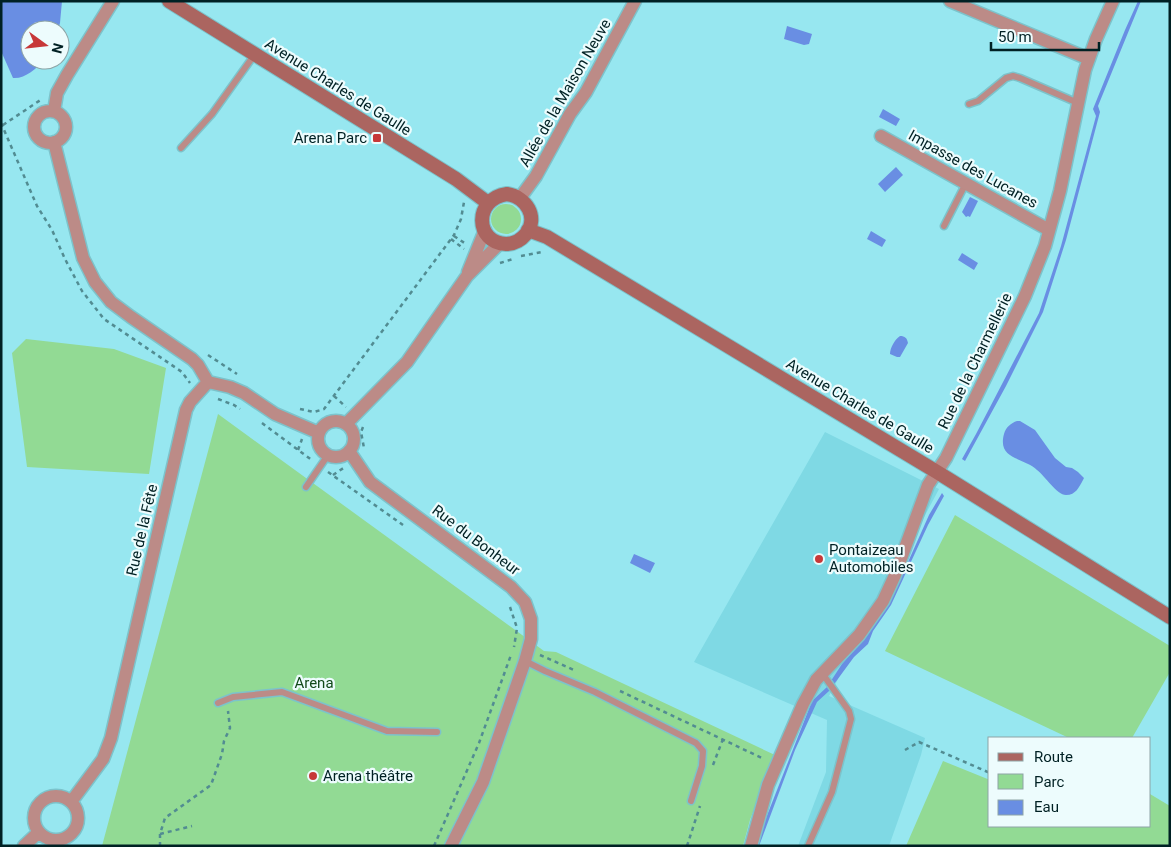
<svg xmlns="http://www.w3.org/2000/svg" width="1171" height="847" font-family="Roboto,sans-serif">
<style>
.built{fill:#7fd9e4}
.green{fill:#92da94}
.water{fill:#698ee3}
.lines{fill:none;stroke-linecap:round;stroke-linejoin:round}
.service-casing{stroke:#7cc3cb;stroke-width:9}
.minor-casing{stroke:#7cc3cb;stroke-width:15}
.secondary-casing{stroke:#7cc3cb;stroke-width:16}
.path{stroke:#528c92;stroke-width:2.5;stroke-dasharray:4 4;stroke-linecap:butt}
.service{stroke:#bc8b87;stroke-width:6}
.minor{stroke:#bc8b87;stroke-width:12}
.secondary{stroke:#ab6560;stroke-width:14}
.poi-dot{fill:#c73839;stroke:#edfcfd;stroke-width:2}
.labels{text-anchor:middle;stroke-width:4.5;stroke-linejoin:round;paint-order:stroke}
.street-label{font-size:15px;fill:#002124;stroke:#edfcfd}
.poi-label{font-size:15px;fill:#002124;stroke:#edfcfd;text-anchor:start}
.park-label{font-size:15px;fill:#124a19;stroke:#edfcfd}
</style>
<rect width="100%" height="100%" fill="#97e7f0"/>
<path class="built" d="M825 432 939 489 829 696 925 738 921 755 889 846H798L826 772 827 720 694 662Z"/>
<path class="green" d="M491 219a15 15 0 1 1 30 0a15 15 0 1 1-30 0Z
M26 339 114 349 166 368 149 474 27 467 12 353Z
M218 414 544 651 556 652 775 755 750 820 743 846H102Z
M955 515 1170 646V672L1132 738H1069L885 651Z
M943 761 990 780V826H1150V794L1170 806V846H906Z"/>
<path class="water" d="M1 1H62L60 23 58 30H30V60H44C36 69 25 79 13 78L1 51Z
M1138 1H1141L1098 106 1100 112 1066 240 1043 312 1006 386 965 461 962 459 976 434 1039 313 1061 246 1096 116 1093 109 1125 30Z
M787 26 812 34 809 44 804 45 784 39Z
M883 109 900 119 896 126 879 117Z
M896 167 903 175 885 192 878 184Z
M970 197 978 201 970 217 968 216 966 217 962 212Z
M871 231 886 240 882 247 867 239Z
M962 253 978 263 974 270 958 260Z
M900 336C905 336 907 338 908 343L900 357H897L890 354C890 348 895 339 900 336Z
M1017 421H1020L1035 430 1055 458 1066 467 1072 468 1078 472 1084 478 1083 480C1079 487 1076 495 1066 495 1057 495 1045 476 1037 470 1024 457 997 460 1004 434 1006 427 1011 423 1017 421Z
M942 493 944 496 928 525 891 605 873 631 868 644 854 657 829 691 817 702 812 713 795 750 759 846H755L812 701 827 687 842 664 865 638 883 610 896 589 929 515Z
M634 554 655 563 650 573 630 563Z"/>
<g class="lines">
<defs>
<path id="service" d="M969 104 978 101 1006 78 1013 76 1020 78 1078 103
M181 148 212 114 255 54
M944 226 966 183
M306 487 328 455
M525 661 545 671 595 692 696 743 703 751 702 766 691 801
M218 703 233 697 282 692 387 731 437 732
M808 846 832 792 851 719 849 711 822 673"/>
<path id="minor" d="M950 1 1089 59
M54 111 57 93 67 75 113 1
M34 127a16 16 0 1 1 32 0a16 16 0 1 1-32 0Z
M881 136 1049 230
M54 142 83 258 95 282 111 302 131 317 192 359 198 365 208 382
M520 198 536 176 570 114 586 92 635 1
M468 272 485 230
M208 382 230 387 244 393 275 414 319 433
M318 439a18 18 0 1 1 36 0a18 18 0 1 1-36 0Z
M346 424 407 362 467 276 500 243
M349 451 370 482 511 587 525 602 531 619V639L525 661 483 782 451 846
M34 818a22 22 0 1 1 44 0a22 22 0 1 1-44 0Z
M71 802 103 759 111 738 186 410 190 402 208 382
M24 846 39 832
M751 846 768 785 803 704 816 680 859 635 883 601 895 575 928 485 946 458 1025 296 1045 246 1060 191 1085 70 1096 39 1113 1"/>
<path id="secondary" d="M169 1 456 179 488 203
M507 194C526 197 539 217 526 234 521 240 514 244 506 244 475 243 473 199 507 194Z
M528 230 547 237 937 472 1170 617"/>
</defs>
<use href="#service" class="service-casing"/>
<use href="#minor" class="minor-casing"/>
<use href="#secondary" class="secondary-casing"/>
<path class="path" d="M1 123 37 206 52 230 65 259 82 291 104 319 182 372 190 383
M3 125 42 99
M454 236 466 244
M451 239 464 249
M521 256 542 252
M500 263 513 259
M208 355 237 374
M334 396 346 407
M218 399 234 405 240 409
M300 409 314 412 324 409 454 235 461 219 464 202
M262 423 313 461
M363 427 361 432 364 448
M298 450 302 439
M328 472 403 525
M333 475 345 467
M510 607 517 628 514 647
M540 655 574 670
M620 691 764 759
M905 750 919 742 990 773
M713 765 723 739
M160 834 192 826
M160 846V834L165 818 211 785 222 754 224 741 230 728 228 711
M434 846 479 743 511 655
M687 846 700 806"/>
<use href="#service" class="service"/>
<use href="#minor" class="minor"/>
<use href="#secondary" class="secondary"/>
</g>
<g class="poi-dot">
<rect x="372" y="133" width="10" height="10" rx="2.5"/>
<circle cx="819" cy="559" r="5"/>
<circle cx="313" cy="776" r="5"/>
</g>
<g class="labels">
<g class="street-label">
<text transform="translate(338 87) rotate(32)" y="5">Avenue Charles de Gaulle</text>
<text transform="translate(565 93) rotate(-60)" y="5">Allée de la Maison Neuve</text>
<text transform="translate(973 169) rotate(29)" y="5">Impasse des Lucanes</text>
<text transform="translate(975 361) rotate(-64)" y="5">Rue de la Charmellerie</text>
<text transform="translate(860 406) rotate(31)" y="5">Avenue Charles de Gaulle</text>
<text transform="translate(142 530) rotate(-77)" y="5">Rue de la Fête</text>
<text transform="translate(476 540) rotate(37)" y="5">Rue du Bonheur</text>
</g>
<g class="poi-label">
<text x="367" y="143" text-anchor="end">Arena Parc</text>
<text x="829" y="555">Pontaizeau<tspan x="829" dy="17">Automobiles</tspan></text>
<text x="323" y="781">Arena théâtre</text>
</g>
<g class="park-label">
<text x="314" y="688">Arena</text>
</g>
</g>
<rect width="1171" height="847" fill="none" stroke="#002124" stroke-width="5"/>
<rect x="988" y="737" width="162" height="90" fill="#edfcfd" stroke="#8ea4a6"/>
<rect x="998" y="753" width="25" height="8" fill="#ab6560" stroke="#8ea4a6"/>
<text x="1034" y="762" font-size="15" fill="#002124">Route</text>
<rect x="998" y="774" width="25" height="15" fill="#92da94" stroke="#8ea4a6"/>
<text x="1034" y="787" font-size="15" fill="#002124">Parc</text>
<rect x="998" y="800" width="25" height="15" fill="#698ee3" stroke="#8ea4a6"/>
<text x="1034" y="812" font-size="15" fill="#002124">Eau</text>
<g transform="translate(45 45) rotate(105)"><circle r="24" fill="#edfcfd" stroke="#8ea4a6"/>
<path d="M0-4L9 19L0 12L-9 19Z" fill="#c73839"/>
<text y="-8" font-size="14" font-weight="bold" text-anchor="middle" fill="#002124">N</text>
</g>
<path d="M991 42v8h108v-8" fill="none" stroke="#002124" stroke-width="2.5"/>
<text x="998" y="42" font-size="15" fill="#002124" stroke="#edfcfd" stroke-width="4" paint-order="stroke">50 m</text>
</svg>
